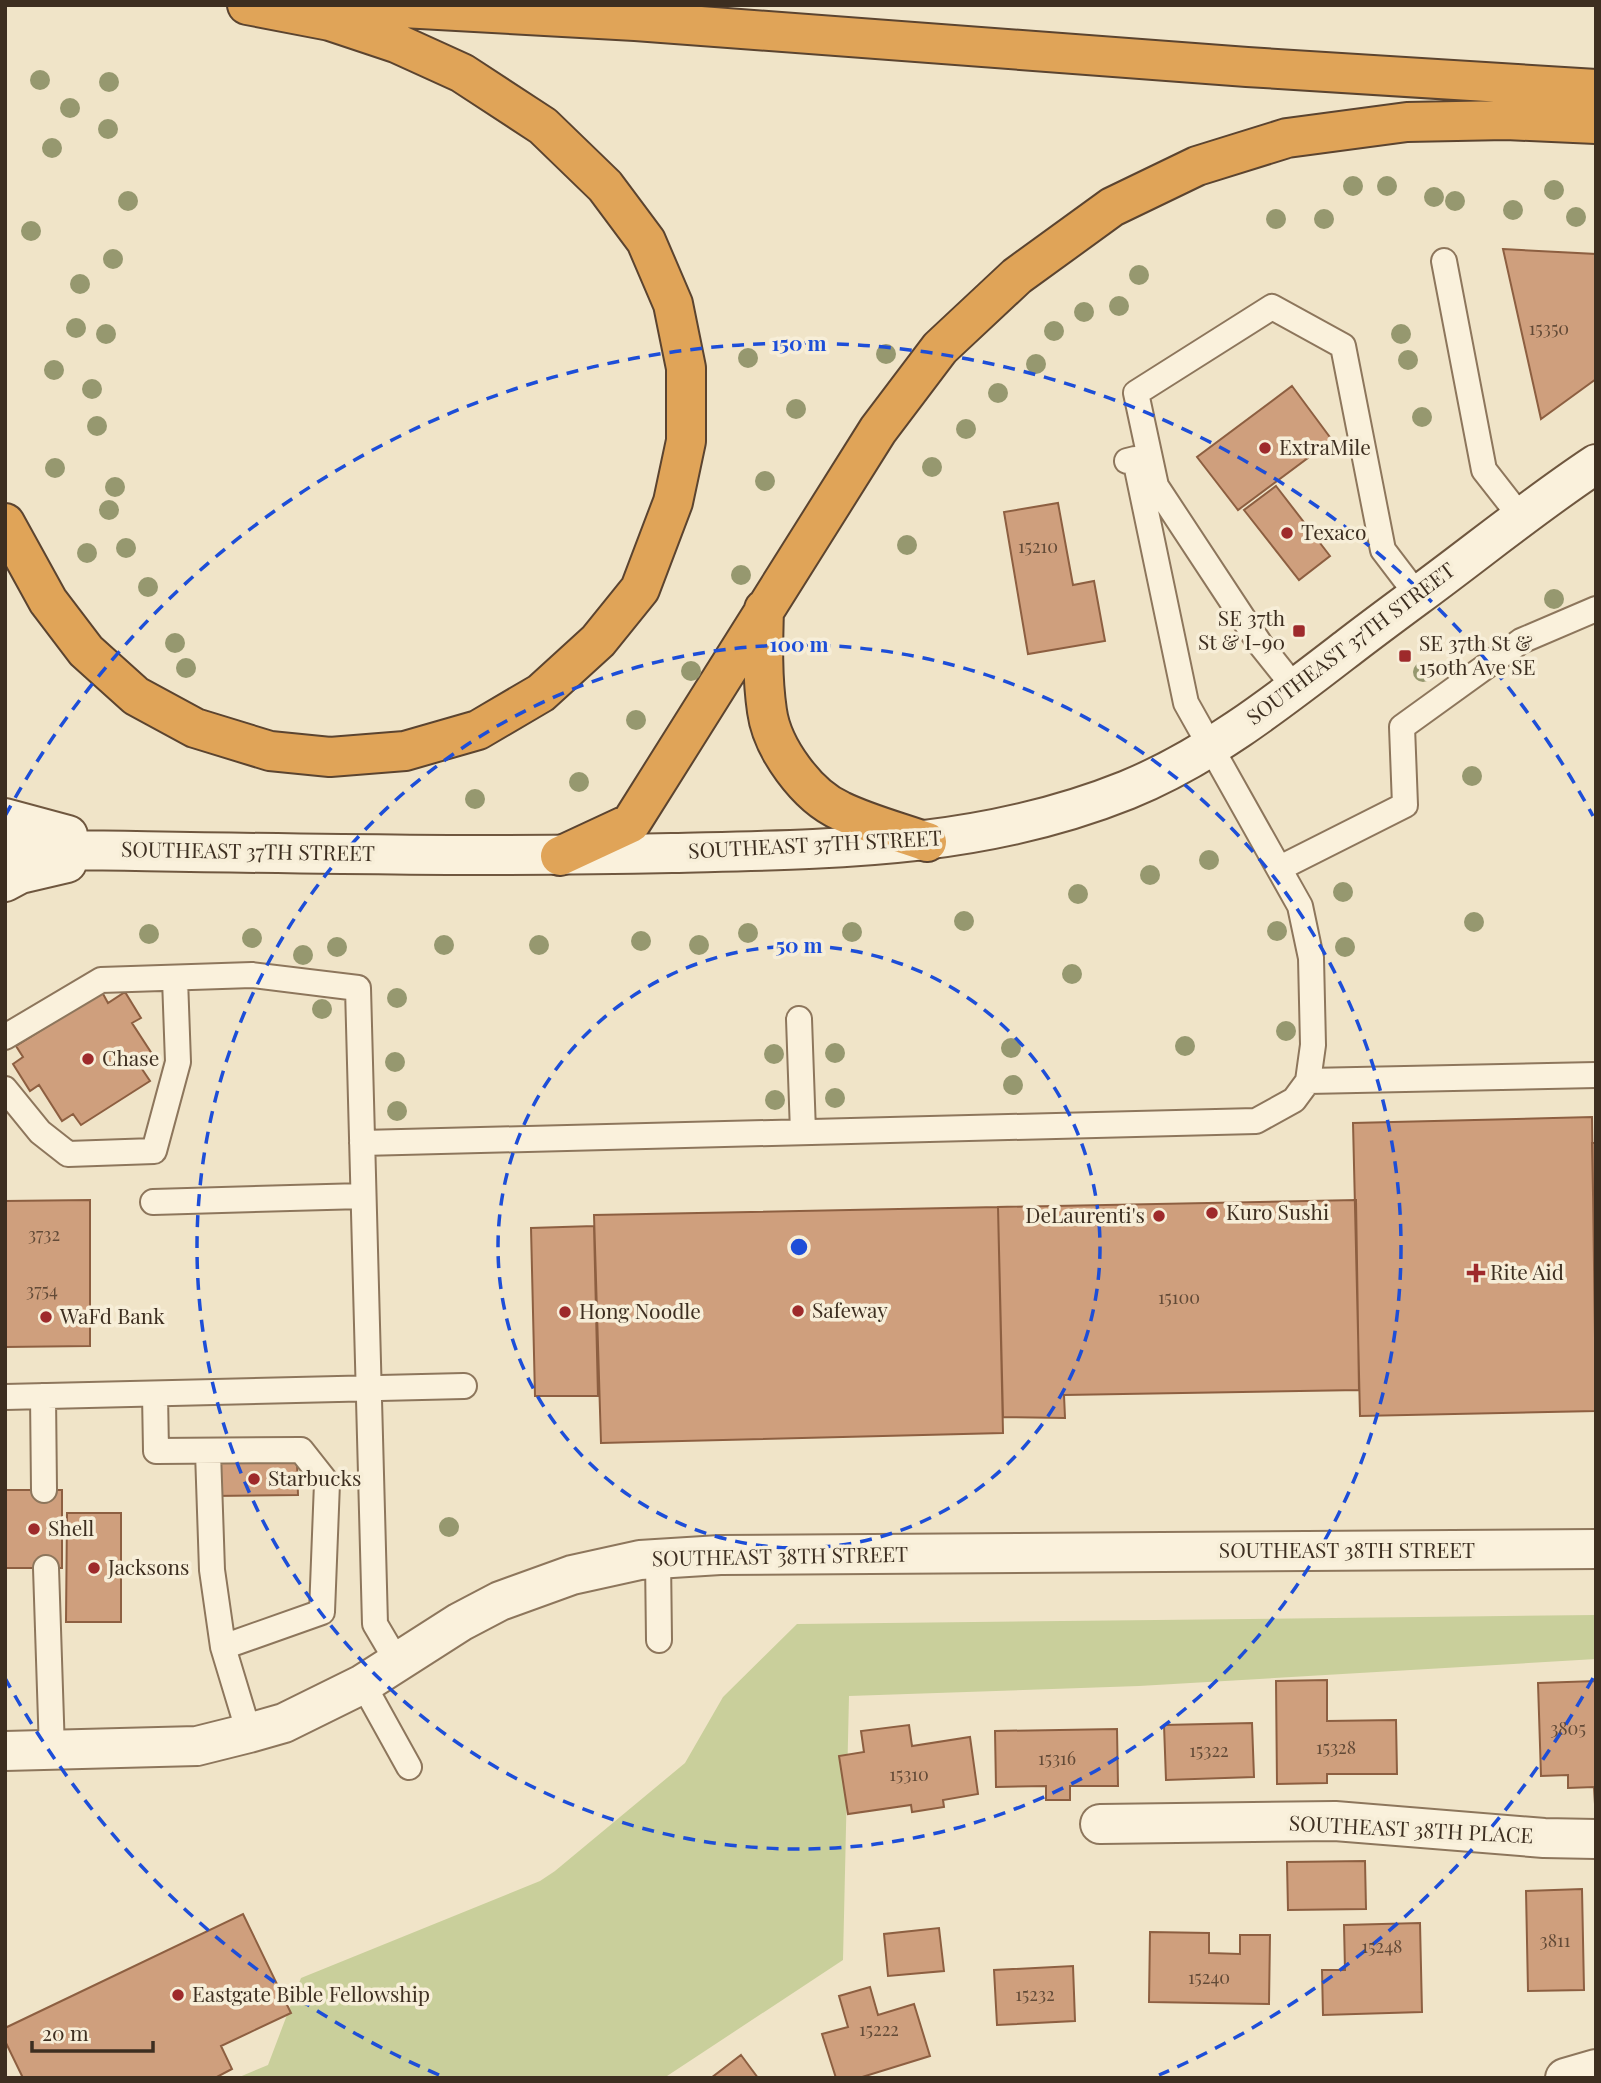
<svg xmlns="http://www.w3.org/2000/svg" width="1601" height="2083" font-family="'Playfair Display',serif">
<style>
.green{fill:#c9cf9b}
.building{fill:#cf9f7d;stroke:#8d5f41;stroke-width:2}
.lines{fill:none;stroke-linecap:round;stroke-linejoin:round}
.lane-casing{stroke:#8d765c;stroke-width:28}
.street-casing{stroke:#8d765c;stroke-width:42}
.secondary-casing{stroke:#6f573f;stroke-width:42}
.highway-casing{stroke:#5b4430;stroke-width:42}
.lane{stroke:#faf1dc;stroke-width:24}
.street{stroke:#faf1dc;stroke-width:38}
.secondary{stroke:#faf1dc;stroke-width:38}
.highway{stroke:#e0a458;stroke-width:38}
.tree{fill:#96986f}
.ring{fill:none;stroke:#1d4ed8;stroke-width:3.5;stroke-dasharray:12 9}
.poi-dot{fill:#9e2a2b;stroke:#f7eed8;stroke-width:2.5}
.labels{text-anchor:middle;stroke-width:7;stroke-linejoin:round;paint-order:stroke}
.number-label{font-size:18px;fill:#624a37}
.poi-label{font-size:21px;fill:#3d2e20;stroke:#f7eed8;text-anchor:start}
.street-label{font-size:21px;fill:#3d2e20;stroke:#f7eed8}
.centre{fill:#1d4ed8;stroke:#f7eed8;stroke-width:3.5}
.ring-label{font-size:21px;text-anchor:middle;font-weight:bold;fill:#1d4ed8;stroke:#f7eed8;stroke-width:7;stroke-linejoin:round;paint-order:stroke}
</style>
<rect width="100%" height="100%" fill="#f0e4c8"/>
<path class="green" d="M1596 1615V1659L1139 1686 849 1696 843 1960 664 2078H237L268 2065 301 1978 540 1881 555 1871 685 1763 723 1697 797 1624Z"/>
<path class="building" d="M1503 249 1596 254V379L1541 419Z
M1292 386 1332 440 1238 510 1197 457Z
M1276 486 1330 556 1299 580 1244 510Z
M1058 503 1073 585 1094 581 1105 641 1028 654 1004 512Z
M102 992 108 1003 125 992 141 1018 132 1023 156 1060 142 1069 150 1081 81 1125 73 1114 62 1121 39 1085 30 1091 13 1064 23 1057 16 1046Z
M1592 1117 1596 1411 1360 1416 1353 1123Z
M1592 1143H1596V1243H1594Z
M90 1200V1346L5 1347V1201Z
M1356 1200 1359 1390 1064 1395 1065 1418 1003 1417 998 1207Z
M998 1207 1003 1433 601 1443 594 1215Z
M594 1226 598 1396H535L531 1228Z
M212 1462H297L298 1495 212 1496Z
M5 1490H62V1568H5Z
M67 1513H121V1622H66Z
M1327 1680V1721L1396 1720 1397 1774H1327V1783L1277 1784 1276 1681Z
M1596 1681V1804H1595L1594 1787 1568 1788V1775L1541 1776 1538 1683Z
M1252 1723 1254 1777 1166 1780 1164 1725Z
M909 1725 912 1746 970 1737 978 1794 943 1800 944 1807 912 1812 911 1805 848 1814 839 1756 864 1752 861 1731Z
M1117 1729 1118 1786H1070V1800H1046V1786L996 1787 995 1731Z
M1365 1861 1366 1909 1288 1910 1287 1862Z
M1582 1889 1584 1990 1528 1991 1526 1891Z
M243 1914 291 2013 221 2046 232 2069 215 2078H23L5 2041V2028Z
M1420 1923 1422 2012 1323 2015 1322 1970H1345L1344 1925Z
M939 1928 944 1971 888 1976 884 1934Z
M1150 1932 1209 1933V1953L1240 1954V1935H1270L1269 2004 1149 2002Z
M1073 1966 1075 2021 997 2025 994 1970Z
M870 1987 878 2015 914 2004 930 2056 859 2078H836L822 2034 848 2027 839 1996Z
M741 2055 758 2078H711Z"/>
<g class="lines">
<defs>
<path id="lane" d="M1444 261 1484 470 1520 516
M1295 688 1260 644 1156 486 1136 393 1272 307 1343 346 1383 550 1418 596
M1280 868 1405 805 1402 727 1521 641 1596 609
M799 1019 803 1132
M5 1037 101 980 252 975 358 988 375 1624 398 1663
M1308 1081 1596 1075
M5 1089 40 1132 68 1154 154 1151 178 1062 175 979
M362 1143 1256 1121 1294 1100 1308 1081 1313 1045 1311 958 1300 906 1186 703 1135 459 1127 461
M153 1202 363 1196
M155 1394 156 1451 301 1450 327 1483 322 1612 223 1647
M43 1396 44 1490
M5 1397 464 1386
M208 1452 212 1570 223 1647 249 1733
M658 1559 659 1640
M46 1568 52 1751
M363 1684 409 1767"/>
<path id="street" d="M5 1751 197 1746 249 1733 284 1723 363 1684 460 1622 500 1601 572 1575 640 1560 720 1555 1596 1549
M1100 1824 1335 1821 1544 1838 1596 1839
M1565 2078 1596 2069"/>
<path id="secondary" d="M5 818 68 835
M5 849C227 852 450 858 672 853 829 849 978 850 1127 790 1208 757 1279 701 1349 647 1371 630 1394 613 1417 596 1477 552 1534 505 1596 464
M5 882 20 874 67 863"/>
<path id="highway" d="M348 5 635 21 1247 67 1596 89
M5 523 48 601 86 651 136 696 195 728 270 751 330 757 405 751 478 730 541 693 598 641 640 589 673 502 686 441V368L673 304 646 241 605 186 543 126 462 73 396 43 330 21 247 5
M764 609C763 643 762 677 767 711 772 748 807 796 841 811 868 824 899 832 927 842
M560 856 631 823 878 430 940 348 1017 276 1112 207 1197 166 1287 138 1407 122 1506 120 1596 124"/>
</defs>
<use href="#lane" class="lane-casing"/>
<use href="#street" class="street-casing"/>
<use href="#secondary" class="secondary-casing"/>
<use href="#highway" class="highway-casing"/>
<use href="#lane" class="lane"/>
<use href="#street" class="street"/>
<use href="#secondary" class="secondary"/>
<use href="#highway" class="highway"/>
</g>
<g class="tree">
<circle cx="40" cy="80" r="10"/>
<circle cx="109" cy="82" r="10"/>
<circle cx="70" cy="108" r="10"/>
<circle cx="108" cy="129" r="10"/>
<circle cx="52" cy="148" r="10"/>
<circle cx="1353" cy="186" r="10"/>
<circle cx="1387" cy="186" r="10"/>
<circle cx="1554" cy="190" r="10"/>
<circle cx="1434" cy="197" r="10"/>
<circle cx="128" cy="201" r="10"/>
<circle cx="1455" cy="201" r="10"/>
<circle cx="1513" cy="210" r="10"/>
<circle cx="1576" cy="217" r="10"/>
<circle cx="1276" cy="219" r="10"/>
<circle cx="1324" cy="219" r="10"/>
<circle cx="31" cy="231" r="10"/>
<circle cx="113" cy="259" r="10"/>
<circle cx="1139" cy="275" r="10"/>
<circle cx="80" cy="284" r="10"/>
<circle cx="1119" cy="306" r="10"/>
<circle cx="1084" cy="312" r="10"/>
<circle cx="76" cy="328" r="10"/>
<circle cx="1054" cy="331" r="10"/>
<circle cx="106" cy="334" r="10"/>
<circle cx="1401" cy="334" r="10"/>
<circle cx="886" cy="354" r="10"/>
<circle cx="748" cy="358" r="10"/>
<circle cx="1408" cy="360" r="10"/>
<circle cx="1036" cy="364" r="10"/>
<circle cx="54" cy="370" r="10"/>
<circle cx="92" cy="389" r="10"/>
<circle cx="998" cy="393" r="10"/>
<circle cx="796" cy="409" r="10"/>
<circle cx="1422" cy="417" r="10"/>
<circle cx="97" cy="426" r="10"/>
<circle cx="966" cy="429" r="10"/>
<circle cx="932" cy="467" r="10"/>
<circle cx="55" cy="468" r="10"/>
<circle cx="765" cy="481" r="10"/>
<circle cx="115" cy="487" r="10"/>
<circle cx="109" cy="510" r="10"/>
<circle cx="907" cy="545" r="10"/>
<circle cx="126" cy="548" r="10"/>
<circle cx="87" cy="553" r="10"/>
<circle cx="741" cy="575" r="10"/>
<circle cx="148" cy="587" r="10"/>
<circle cx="1554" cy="599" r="10"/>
<circle cx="175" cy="643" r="10"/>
<circle cx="186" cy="668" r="10"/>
<circle cx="691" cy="671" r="10"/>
<circle cx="1423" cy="672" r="10"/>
<circle cx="636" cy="720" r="10"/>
<circle cx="1472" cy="776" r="10"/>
<circle cx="579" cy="782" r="10"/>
<circle cx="475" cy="799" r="10"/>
<circle cx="1209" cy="860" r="10"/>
<circle cx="1150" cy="875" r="10"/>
<circle cx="1343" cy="892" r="10"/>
<circle cx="1078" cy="894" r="10"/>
<circle cx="964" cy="921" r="10"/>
<circle cx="1474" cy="922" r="10"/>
<circle cx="1277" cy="931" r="10"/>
<circle cx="852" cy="932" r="10"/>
<circle cx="748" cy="933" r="10"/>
<circle cx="149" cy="934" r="10"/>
<circle cx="252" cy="938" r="10"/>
<circle cx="641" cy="941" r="10"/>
<circle cx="444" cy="945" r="10"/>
<circle cx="539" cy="945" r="10"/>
<circle cx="699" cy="945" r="10"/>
<circle cx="337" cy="947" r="10"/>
<circle cx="1345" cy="947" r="10"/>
<circle cx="303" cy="955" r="10"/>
<circle cx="1072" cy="974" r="10"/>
<circle cx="397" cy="998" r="10"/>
<circle cx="322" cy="1009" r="10"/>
<circle cx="1286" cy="1031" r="10"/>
<circle cx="1185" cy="1046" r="10"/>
<circle cx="1011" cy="1048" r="10"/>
<circle cx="835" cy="1053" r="10"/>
<circle cx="774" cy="1054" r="10"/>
<circle cx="395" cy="1062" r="10"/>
<circle cx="1013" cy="1085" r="10"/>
<circle cx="835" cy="1098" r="10"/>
<circle cx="775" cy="1100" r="10"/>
<circle cx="397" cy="1111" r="10"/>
<circle cx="449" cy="1527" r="10"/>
</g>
<g class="ring">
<circle cx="799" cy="1247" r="301"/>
<circle cx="799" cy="1247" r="602"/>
<path d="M1593 1678A903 903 0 0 1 1159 2075M439 2075A903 903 0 0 1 5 1678M5 816A903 903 0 0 1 1593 816"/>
</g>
<g class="poi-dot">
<circle cx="1265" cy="448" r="7"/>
<circle cx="1287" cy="533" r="7"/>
<rect x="1292" y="624" width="14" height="14" rx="3.5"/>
<rect x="1398" y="649" width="14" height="14" rx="3.5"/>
<circle cx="88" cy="1059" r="7"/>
<circle cx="1212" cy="1213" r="7"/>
<circle cx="1159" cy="1216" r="7"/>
<path d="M1472.5 1262.5h7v7h7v7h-7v7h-7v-7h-7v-7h7z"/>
<circle cx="798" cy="1311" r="7"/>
<circle cx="565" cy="1312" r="7"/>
<circle cx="46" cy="1317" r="7"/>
<circle cx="254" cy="1479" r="7"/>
<circle cx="34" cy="1529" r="7"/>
<circle cx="94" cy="1568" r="7"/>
<circle cx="178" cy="1995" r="7"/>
</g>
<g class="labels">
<g class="number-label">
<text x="1549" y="335">15350</text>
<text x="1038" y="553">15210</text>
<text x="44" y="1241">3732</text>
<text x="42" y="1297">3754</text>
<text x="1179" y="1304">15100</text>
<text x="1568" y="1735">3805</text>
<text x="1336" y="1754">15328</text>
<text x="1209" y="1757">15322</text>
<text x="1057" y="1765">15316</text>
<text x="909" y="1781">15310</text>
<text x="1555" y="1947">3811</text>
<text x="1382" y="1953">15248</text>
<text x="1209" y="1984">15240</text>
<text x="1035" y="2001">15232</text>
<text x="879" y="2036">15222</text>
</g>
<g class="poi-label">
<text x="1279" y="455">ExtraMile</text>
<text x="1301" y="540">Texaco</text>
<text x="1285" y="626" text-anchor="end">SE 37th<tspan x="1285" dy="24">St &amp; I-90</tspan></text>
<text x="1419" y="651">SE 37th St &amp;<tspan x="1419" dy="24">150th Ave SE</tspan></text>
<text x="102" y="1066">Chase</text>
<text x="1226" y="1220">Kuro Sushi</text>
<text x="1145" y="1223" text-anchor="end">DeLaurenti's</text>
<text x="1490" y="1280">Rite Aid</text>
<text x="812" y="1318">Safeway</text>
<text x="579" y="1319">Hong Noodle</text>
<text x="60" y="1324">WaFd Bank</text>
<text x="268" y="1486">Starbucks</text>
<text x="48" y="1536">Shell</text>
<text x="108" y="1575">Jacksons</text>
<text x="192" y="2002">Eastgate Bible Fellowship</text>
</g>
<g class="street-label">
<text transform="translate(1351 644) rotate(-37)" y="7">SOUTHEAST 37TH STREET</text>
<text transform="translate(815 845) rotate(-3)" y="7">SOUTHEAST 37TH STREET</text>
<text transform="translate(248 852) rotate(1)" y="7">SOUTHEAST 37TH STREET</text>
<text x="1347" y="1558">SOUTHEAST 38TH STREET</text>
<text transform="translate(780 1557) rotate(-1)" y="7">SOUTHEAST 38TH STREET</text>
<text transform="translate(1411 1830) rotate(3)" y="7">SOUTHEAST 38TH PLACE</text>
</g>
</g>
<circle cx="799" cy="1247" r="10" class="centre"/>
<g class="ring-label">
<text x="799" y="351">150 m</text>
<text x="799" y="652">100 m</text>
<text x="799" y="953">50 m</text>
</g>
<rect width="1601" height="2083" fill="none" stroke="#3d2e20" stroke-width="14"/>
<path d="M32 2041v10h121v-10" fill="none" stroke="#3d2e20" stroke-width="3.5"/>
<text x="42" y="2041" font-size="21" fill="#3d2e20" stroke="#f7eed8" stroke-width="5" paint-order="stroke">20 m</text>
</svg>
